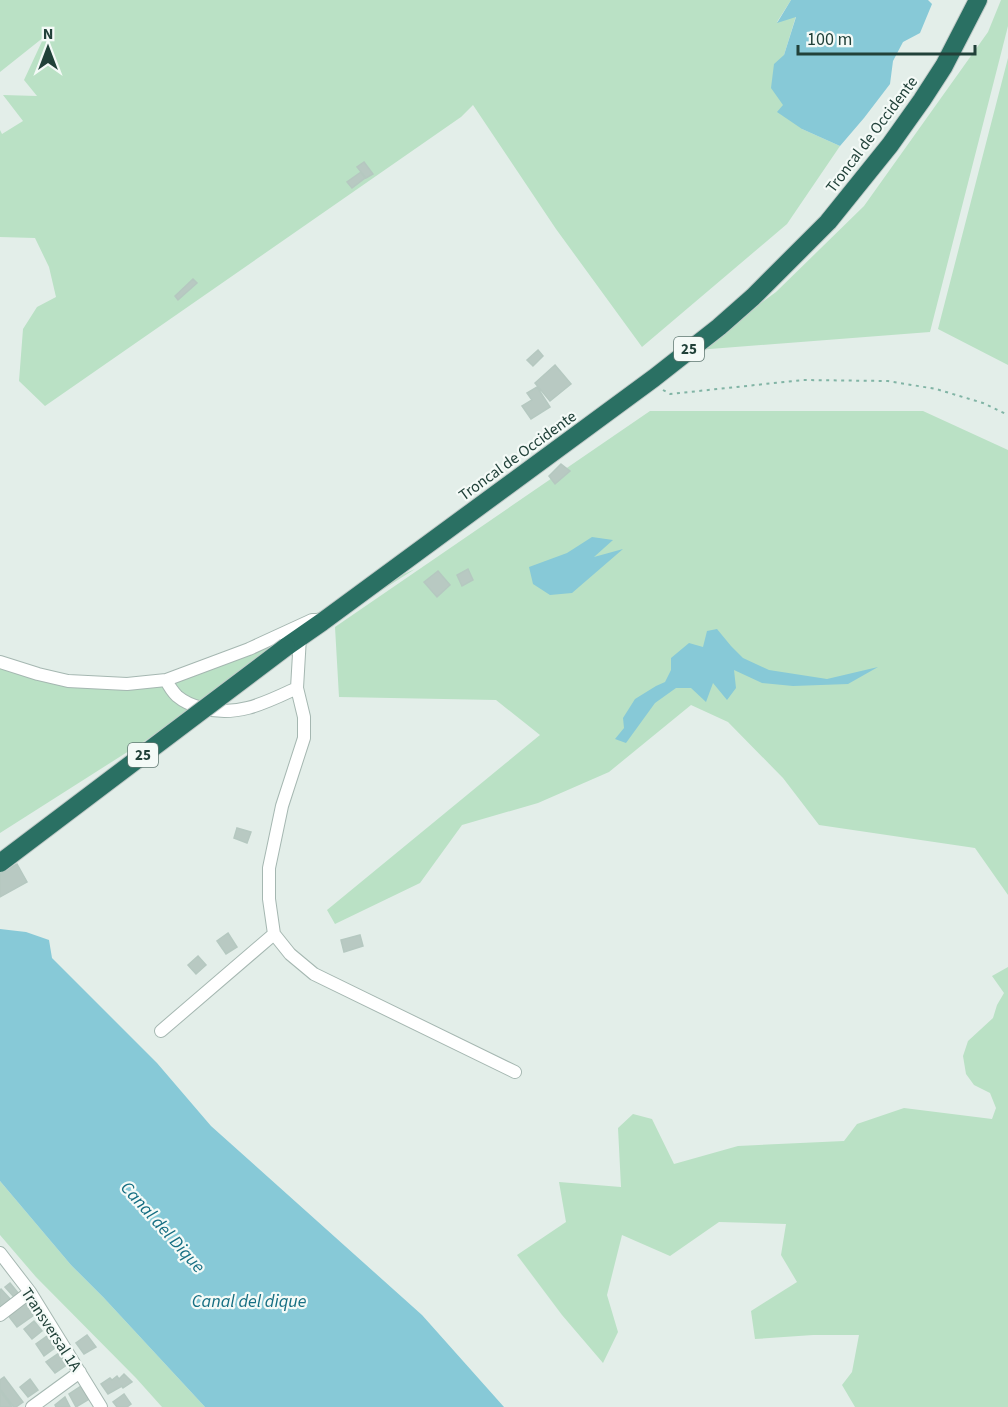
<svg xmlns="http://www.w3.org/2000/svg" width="1008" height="1407" font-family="'Source Sans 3',sans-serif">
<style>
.green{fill:#bae1c5}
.water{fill:#87c9d7}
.building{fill:#b8c9c2;stroke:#b5c8c0;stroke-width:1.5}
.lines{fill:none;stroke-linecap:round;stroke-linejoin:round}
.minor-casing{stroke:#a5b7b1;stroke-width:14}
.highway-casing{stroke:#c1cac8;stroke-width:20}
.path{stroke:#81b4a5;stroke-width:2;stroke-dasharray:3 4.5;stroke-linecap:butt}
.minor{stroke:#fff;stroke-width:12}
.highway{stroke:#2a7063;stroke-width:18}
.highway-bridge-casing{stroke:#c1cac8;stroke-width:20;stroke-linecap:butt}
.highway-bridge{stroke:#2a7063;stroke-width:18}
.labels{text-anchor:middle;stroke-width:4.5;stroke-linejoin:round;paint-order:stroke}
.shield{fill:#f4faf7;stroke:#607872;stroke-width:1.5}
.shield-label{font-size:15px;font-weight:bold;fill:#214139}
.street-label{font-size:16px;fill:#214139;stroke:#f4faf7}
.water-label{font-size:18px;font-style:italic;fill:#156e82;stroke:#f4faf7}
</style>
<rect width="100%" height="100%" fill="#e3eee9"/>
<path class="green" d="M0 0H791L777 22 796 16 784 55 802 129 840 146 787 224 642 347 556 229 473 105 461 117 45 406 19 381 23 329 37 307 56 297 49 267 35 238 0 237V130L2 134 23 121 3 95 37 96 24 80 44 37 0 72Z
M1001 0H1008V26L930 332 697 350 776 292 864 206 988 32Z
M1008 58V365L938 329Z
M650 411H923L1008 450V895L975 848 819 825 783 778 728 722 691 705 609 772 538 803 462 825 420 883 335 924 327 910 540 735 496 700 339 697 335 627Z
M415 569 0 833V662L38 674 166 680Z
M1008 967V1407H855L842 1385 852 1372 859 1335H813L755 1339 751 1311 797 1282 781 1255 786 1224 719 1222 670 1256 622 1235 607 1295 618 1332 603 1363 562 1315 517 1255 566 1222 559 1182 621 1187 618 1128 633 1114 652 1119 674 1164 738 1146 844 1141 857 1124 904 1108 992 1119 996 1108 990 1093 974 1085 966 1074 963 1056 968 1041 993 1018 997 1005 1004 993 992 976Z
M0 1181 71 1265 104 1298 205 1407H162L136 1378 36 1277 0 1235Z"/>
<path class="water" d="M791 0H928L932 4 920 33 903 42 893 61 890 84 864 118 840 146 802 129 777 112 783 105 771 88 774 64 784 55 796 17 777 23Z
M592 537 613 540 594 557 623 549 572 593 550 595 533 584 529 567 567 553Z
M717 629 731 646 743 658 769 670 827 679 878 667 848 684 793 686 762 683 734 670 736 688 727 700 713 683 706 702 691 688H676L655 703 626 743 615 739 624 728 623 718 635 699 656 686 665 682 671 670V658L689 643 703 647 707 631Z
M0 929 26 932 49 940 52 958 157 1063 211 1126 422 1315 504 1407H205L104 1298 71 1265 0 1181Z"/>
<path class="building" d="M364 162 373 174 366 178 357 167Z
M361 172 365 178 352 188 347 182Z
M193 279 197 283 178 300 175 296Z
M538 350 543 356 533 366 527 360Z
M555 365 571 384 550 401 535 383Z
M537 387 550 407 531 419 522 406 532 400 527 393Z
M561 464 570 471 555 484 549 476Z
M468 569 473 580 462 586 457 575Z
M438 571 450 585 437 597 424 582Z
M237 828 251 832 247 843 234 838Z
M17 864 27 882 0 897V873Z
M228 933 237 947 226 954 217 941Z
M360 935 363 946 344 952 341 940Z
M198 956 206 965 196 974 188 965Z
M10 1283 19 1294 14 1297 5 1287Z
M1 1289 11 1300 0 1308V1290Z
M24 1302 34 1315 17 1327 7 1314Z
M34 1321 42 1331 32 1339 24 1329Z
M87 1335 96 1347 84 1354 76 1343Z
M47 1336 56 1347 44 1356 36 1344Z
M59 1353 68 1364 55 1373 46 1362Z
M124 1374 132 1382 123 1388 122 1386 108 1394 101 1384 110 1378 112 1380 117 1376 119 1379Z
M4 1377 23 1402 16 1407H14L0 1389V1380Z
M30 1379 38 1390 28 1397 20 1387Z
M84 1384 91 1398 76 1407 69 1394Z
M0 1391 12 1407H0Z
M124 1394 131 1404 127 1407H117L113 1402Z
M65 1397 70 1407H56L55 1405Z"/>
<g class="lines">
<defs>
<path id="minor" d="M300 637 297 688 304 717V738L282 806 269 868V899L274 934 290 954 314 974 515 1072
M0 662 38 674 68 681 127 684 166 680 249 649 312 620H318
M166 680C169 686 173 692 177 696 184 702 194 706 202 708 237 718 267 702 297 688
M161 1031 274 934
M0 1253 30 1292 101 1407
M0 1315 30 1292
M32 1407 80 1372"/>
<path id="highway" d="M286 647 322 622 654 378 719 327 753 297 828 222 890 145 922 100 944 66 978 0"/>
</defs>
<use href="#minor" class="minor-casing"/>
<use href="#highway" class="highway-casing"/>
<path class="path" d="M663 390 670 394 803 380 888 381 936 389 983 403 1008 415"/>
<use href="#minor" class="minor"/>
<use href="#highway" class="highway"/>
<defs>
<path id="highway-bridge" d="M0 863 286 647"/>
</defs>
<use href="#highway-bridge" class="highway-bridge-casing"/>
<use href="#highway-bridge" class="highway-bridge"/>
</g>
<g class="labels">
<g class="shield">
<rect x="674" y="337" width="30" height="24" rx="4.5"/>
<rect x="128" y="743" width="30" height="24" rx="4.5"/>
</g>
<g class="shield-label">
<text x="689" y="354">25</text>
<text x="143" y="760">25</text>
</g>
<g class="street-label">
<text transform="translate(871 134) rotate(-53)" y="6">Troncal de Occidente</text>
<text transform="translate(517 455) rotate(-36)" y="6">Troncal de Occidente</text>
<text transform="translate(52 1329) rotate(57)" y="6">Transversal 1A</text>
</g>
<g class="water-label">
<text transform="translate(163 1227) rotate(48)" y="6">Canal del Dique</text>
<text x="249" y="1307">Canal del dique</text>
</g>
</g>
<g transform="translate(48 48)" stroke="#f4faf7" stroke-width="4.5" paint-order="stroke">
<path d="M0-4.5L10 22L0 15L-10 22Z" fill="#214139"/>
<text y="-9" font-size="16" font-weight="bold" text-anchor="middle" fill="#214139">N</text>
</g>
<path d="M798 45v9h177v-9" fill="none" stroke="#214139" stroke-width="3"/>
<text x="807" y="45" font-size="18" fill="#214139" stroke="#f4faf7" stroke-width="4.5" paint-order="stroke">100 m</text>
</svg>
